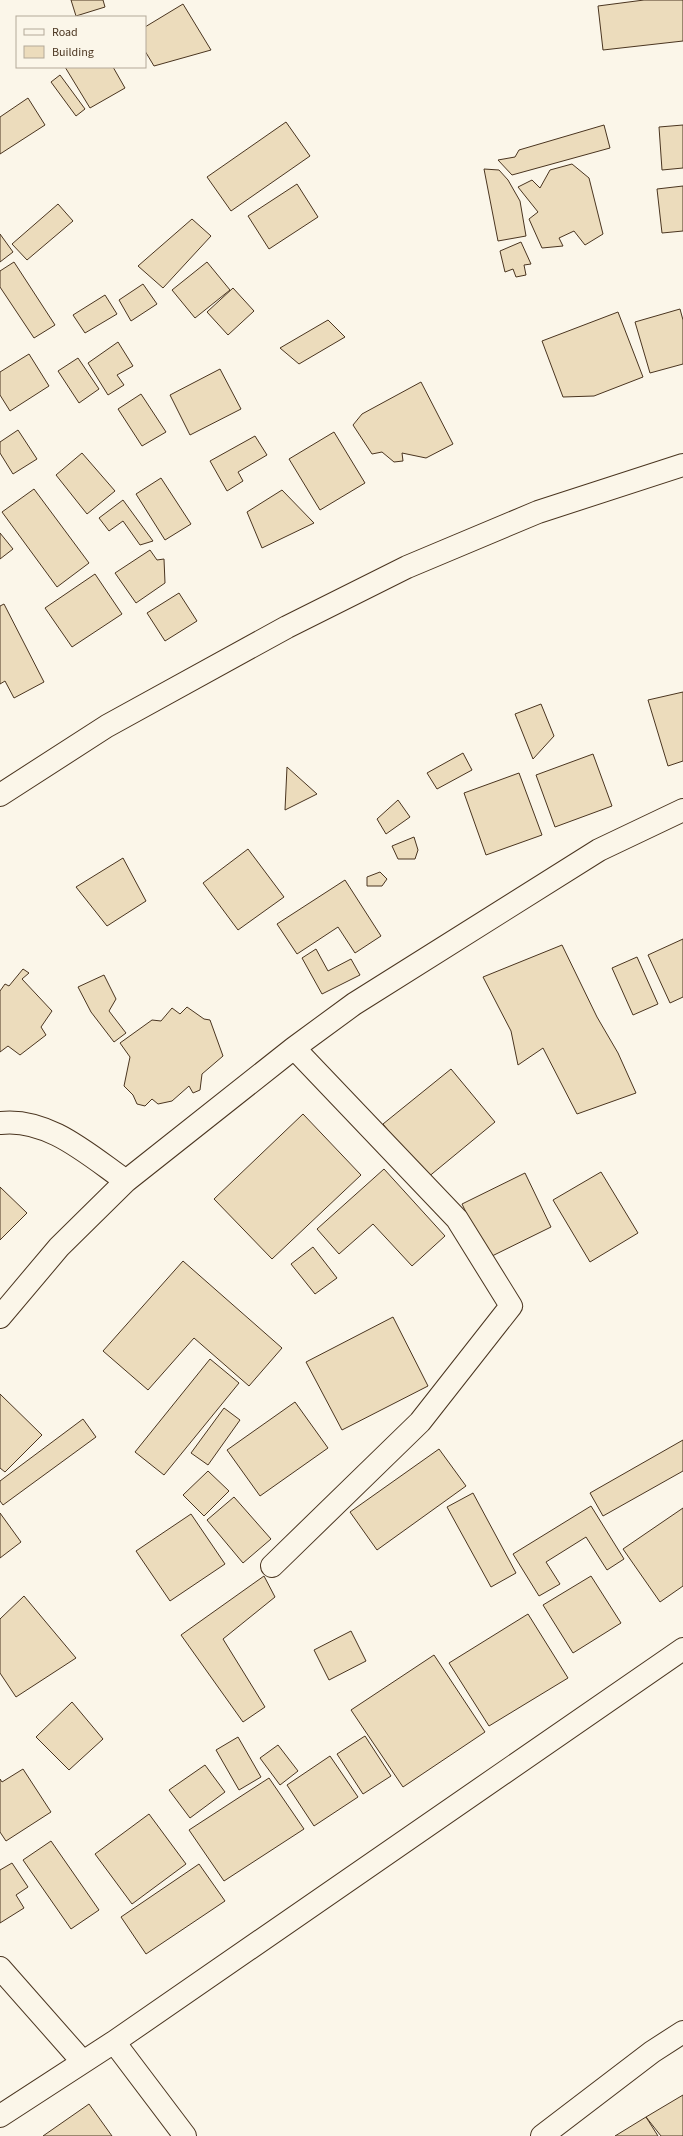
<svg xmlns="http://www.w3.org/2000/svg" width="683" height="2136" font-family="'Source Sans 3',sans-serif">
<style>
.building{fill:#ecdcbc;stroke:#4a3520}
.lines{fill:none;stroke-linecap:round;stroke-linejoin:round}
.minor-casing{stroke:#4a3520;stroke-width:24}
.highway-casing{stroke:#4a3520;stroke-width:24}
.minor{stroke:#fbf6e9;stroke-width:22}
.highway{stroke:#fbf6e9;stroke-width:22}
</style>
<rect width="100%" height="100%" fill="#fbf6e9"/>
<path class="building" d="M71 0H103L105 7 76 16Z
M644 0H683V41L603 50 598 6Z
M183 4 211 50 154 66 145 51V27Z
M65 67H113L125 88 90 108Z
M60 75 85 109 76 116 51 82Z
M28 98 45 125 0 154V117Z
M286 122 310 156 231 211 207 177Z
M604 125 610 148 512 175 498 160 515 157 519 150Z
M683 125V168L662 170 659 127Z
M572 164 589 178 603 234 585 245 574 231 559 238 563 246 542 248 529 219 538 212 518 187 532 180 540 188 550 170Z
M484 169 499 170 508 180 520 201 526 236 498 241Z
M297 184 318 217 269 249 248 216Z
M683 186V231L662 233 657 189Z
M58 204 73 221 27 260 12 244Z
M192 219 211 236 163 288 138 266Z
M0 234 13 252 0 262Z
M521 242 531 264 524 265 526 275 516 277 513 269 505 272 500 251Z
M14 262 55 325 34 338 0 287V271Z
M207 262 230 290 195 318 172 290Z
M143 284 157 304 131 321 119 300Z
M233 288 254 311 228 335 207 312Z
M105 295 117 314 85 333 73 315Z
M680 309 683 320V364L650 373 635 322Z
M618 312 643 377 594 396 563 397 542 341Z
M328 320 345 337 299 364 280 348Z
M118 342 133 366 117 375 124 385 108 395 88 363Z
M29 354 49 386 10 411 0 395V372Z
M78 358 99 389 79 403 58 371Z
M220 369 241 409 190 435 170 395Z
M421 382 453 444 426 458 402 453 403 461 394 462 382 452 372 454 353 425 362 414Z
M141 394 166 432 142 446 118 409Z
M18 430 37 459 13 474 0 453V442Z
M334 432 365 483 320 510 289 459Z
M255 436 267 455 238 472 243 481 227 491 210 461Z
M82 453 115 491 87 514 56 475Z
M161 478 191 524 165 540 136 494Z
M34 489 89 563 57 587 2 512Z
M282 490 314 523 262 548 247 512Z
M123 500 153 541 140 545 123 521 109 531 99 518Z
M0 533 13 549 0 559Z
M150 550 157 560 164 559 165 583 136 603 115 573Z
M95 574 122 614 72 647 45 608Z
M179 593 197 621 165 641 147 613Z
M4 604 44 682 14 698 5 681 0 684V606Z
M683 692V761L668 766 648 700Z
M541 704 554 736 533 759 515 714Z
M463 753 472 770 437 789 427 773Z
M593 754 612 806 555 827 536 775Z
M287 767 317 794 285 810Z
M519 773 542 835 486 855 464 793Z
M398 800 410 817 386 834 377 819Z
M414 837 418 850 415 859H398L392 846Z
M248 849 284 897 238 930 203 883Z
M123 858 146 901 107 926 76 887Z
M380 872 387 879 382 886H367V877Z
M345 880 381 936 355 953 338 927 297 954 277 924Z
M683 939V997L670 1003 648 955Z
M562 945 597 1017 618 1053 636 1093 577 1114 543 1048 518 1065 511 1031 483 977Z
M316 949 328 971 351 959 360 975 322 994 302 958Z
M637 957 658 1004 633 1015 612 968Z
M23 969 29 973 22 979 52 1011 41 1027 46 1035 20 1055 8 1046 0 1052V991L5 984 9 986Z
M104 975 116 999 109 1011 126 1033 114 1042 91 1012 78 987Z
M187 1007 204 1019 210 1020 223 1056 202 1074 200 1090 193 1093 189 1086 172 1101 158 1104 152 1099 145 1106 137 1104 133 1095 124 1086 130 1057 120 1043 152 1020 161 1021 172 1008 180 1014Z
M451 1069 495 1122 427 1178 383 1124Z
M303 1114 361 1175 272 1259 214 1199Z
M384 1169 445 1236 412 1266 373 1224 339 1254 317 1229Z
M601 1172 638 1233 590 1262 553 1200Z
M525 1173 551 1227 488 1258 462 1204Z
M0 1187 27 1213 0 1240Z
M313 1247 337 1278 315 1294 291 1264Z
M183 1261 282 1348 249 1386 194 1338 148 1390 103 1351Z
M393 1317 428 1386 342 1430 306 1362Z
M210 1359 239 1383 164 1475 135 1452Z
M0 1394 42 1435 5 1472 0 1468Z
M295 1402 328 1448 260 1496 227 1450Z
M224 1408 240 1420 208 1465 191 1453Z
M83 1419 96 1437 3 1505 0 1501V1481Z
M683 1440V1471L603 1516 590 1493Z
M439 1449 466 1486 377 1550 350 1512Z
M208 1471 229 1491 204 1516 183 1495Z
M473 1493 516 1573 491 1587 447 1507Z
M234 1497 271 1539 243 1563 207 1520Z
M591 1506 624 1559 607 1570 586 1537 546 1562 560 1584 539 1596 513 1554Z
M683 1508V1586L660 1602 623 1549Z
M0 1513 21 1542 0 1558Z
M191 1514 225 1564 170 1601 136 1551Z
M264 1576 275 1597 223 1639 265 1707 243 1722 181 1635Z
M591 1576 621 1623 573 1653 543 1605Z
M24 1596 76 1658 16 1697 0 1673V1619Z
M528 1614 568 1678 489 1726 449 1663Z
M351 1631 366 1661 329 1680 314 1650Z
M434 1655 485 1732 403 1787 351 1710Z
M72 1702 103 1739 69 1770 36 1737Z
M365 1736 391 1776 363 1794 337 1754Z
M238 1737 261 1777 239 1790 216 1750Z
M278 1745 298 1771 280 1785 260 1758Z
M330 1756 358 1797 314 1826 287 1785Z
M205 1765 225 1792 190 1818 169 1790Z
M23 1769 51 1812 6 1841 0 1832V1779L2 1782Z
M269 1778 304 1829 224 1881 189 1830Z
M149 1814 186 1864 132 1904 95 1854Z
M51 1841 99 1910 71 1929 23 1860Z
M12 1863 28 1887 16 1895 24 1908 0 1923V1870Z
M199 1864 225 1901 146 1954 121 1917Z
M683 2095V2136H661L646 2117Z
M89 2104 112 2136H43Z
M646 2117 658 2136H615Z"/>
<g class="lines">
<defs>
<path id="minor" d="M0 1123C48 1117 90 1156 126 1181
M0 1317 59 1247 126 1181 294 1048 354 1004 599 850 683 810
M272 1566 420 1422 511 1306 457 1219 294 1048
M0 1968 82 2061
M114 2042 185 2136
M0 2116 114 2042 683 1649
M542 2136 652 2052 683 2032"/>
<path id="highway" d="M0 795 107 726 287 627 407 567 538 512 683 465"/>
</defs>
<use href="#minor" class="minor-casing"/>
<use href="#highway" class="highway-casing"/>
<use href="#minor" class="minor"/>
<use href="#highway" class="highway"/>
</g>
<rect x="16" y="16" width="130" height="52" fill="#fbf6e9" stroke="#b4a999"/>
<rect x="24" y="29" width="20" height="6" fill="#fbf6e9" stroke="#b4a999"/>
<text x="52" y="36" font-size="12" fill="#4a3520">Road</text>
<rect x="24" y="46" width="20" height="12" fill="#ecdcbc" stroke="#b4a999"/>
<text x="52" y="56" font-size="12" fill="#4a3520">Building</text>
</svg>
